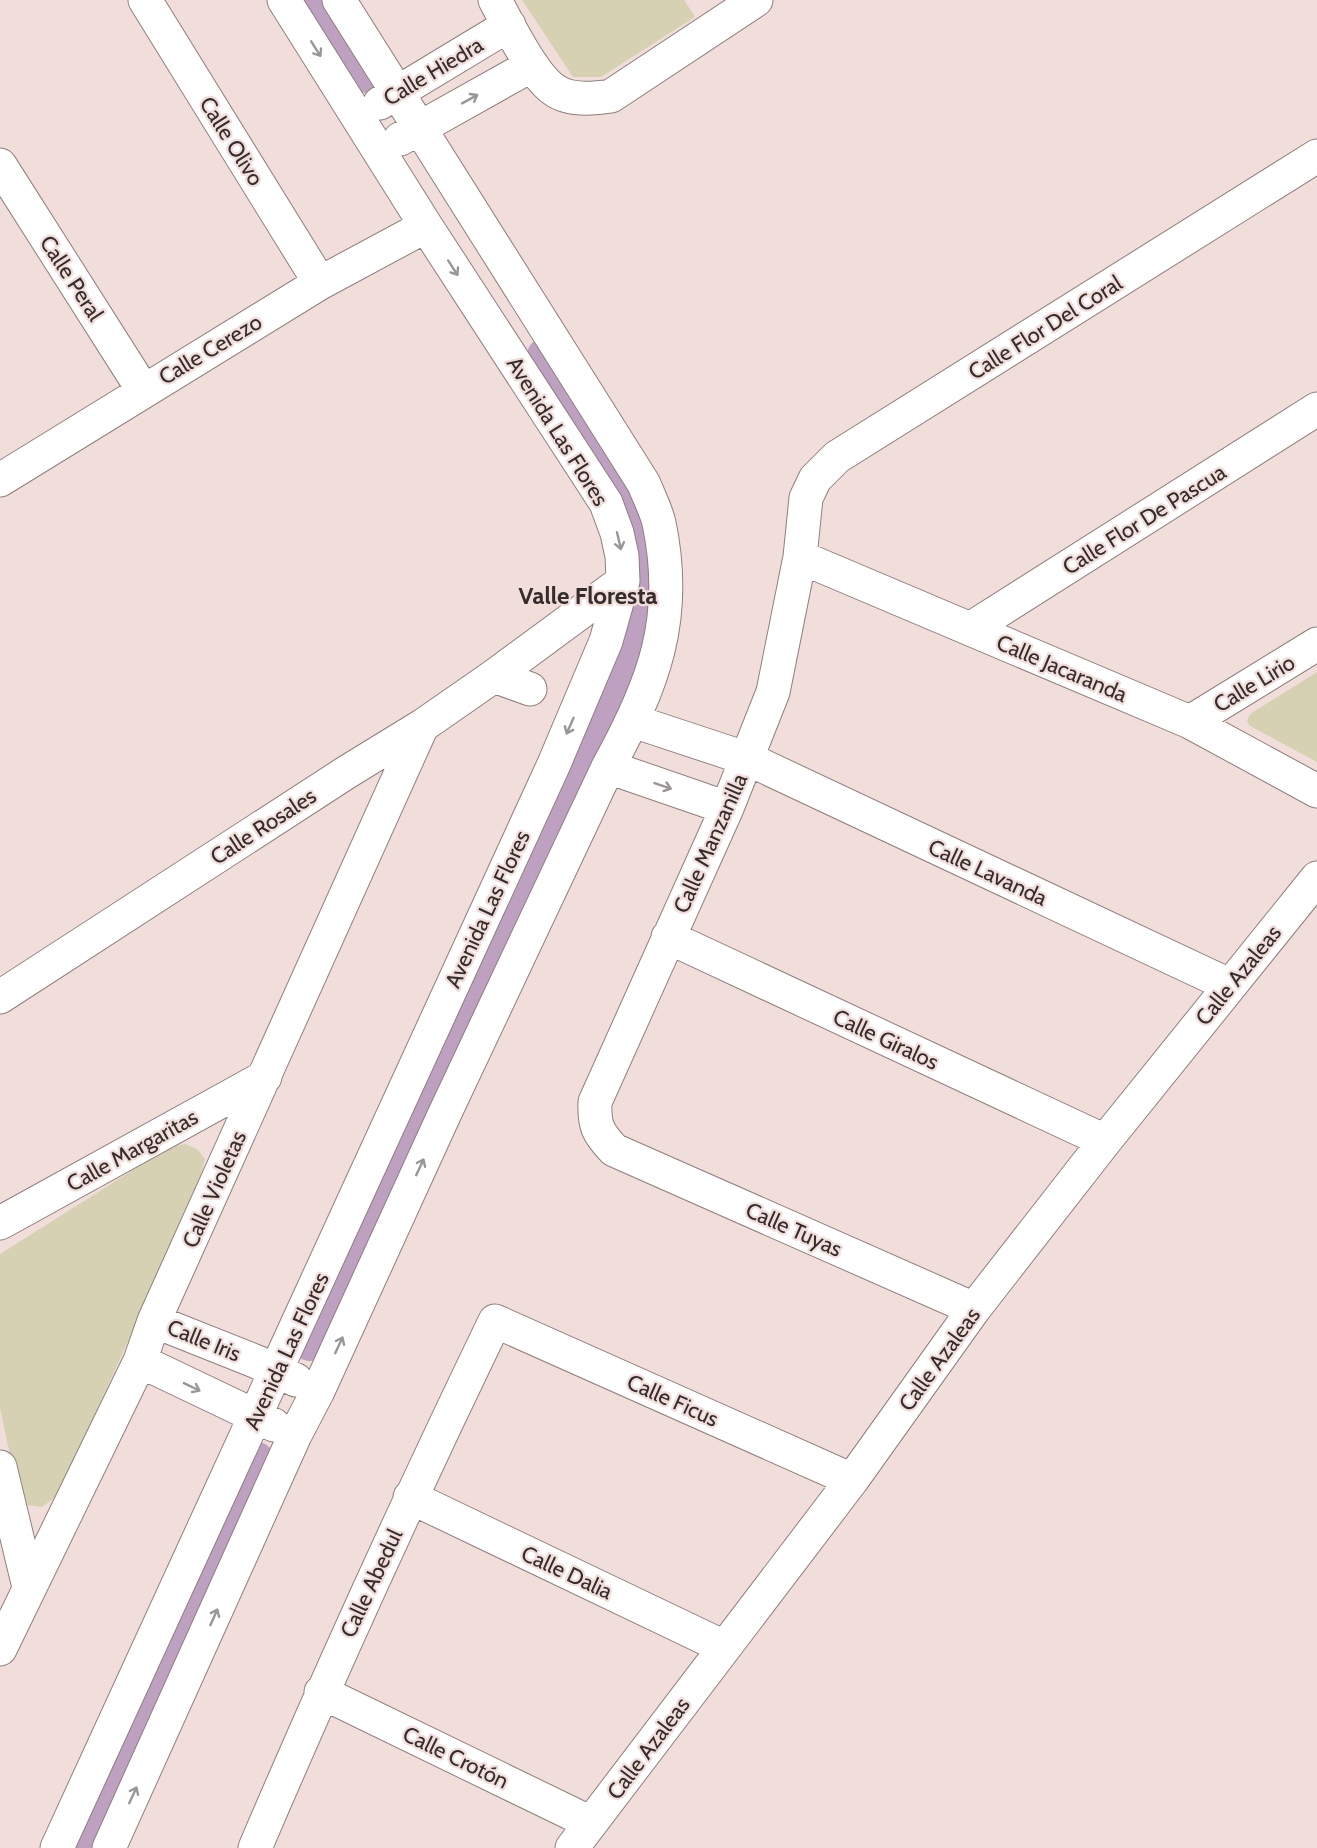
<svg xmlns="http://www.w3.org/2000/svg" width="1317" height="1848" font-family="Cabin,sans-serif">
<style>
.green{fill:#d7d1b3}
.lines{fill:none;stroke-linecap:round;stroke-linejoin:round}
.canal{stroke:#bea0c1;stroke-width:34}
.street-casing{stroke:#8f7f7c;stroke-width:35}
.street{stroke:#fff;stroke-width:33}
.oneway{stroke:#9a9696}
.labels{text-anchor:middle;stroke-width:4.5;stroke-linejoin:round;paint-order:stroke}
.street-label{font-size:22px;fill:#342d2c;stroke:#f1dedb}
.neighbourhood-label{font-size:24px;font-weight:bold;fill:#342d2c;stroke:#f1dedb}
</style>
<rect width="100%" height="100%" fill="#f1dedb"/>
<path class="green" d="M522 0H684L695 17 601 77H573Z
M1317 672V762L1250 726 1247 721 1249 716 1253 712Z
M185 1144 197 1149 205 1159 197 1190 58 1495 42 1507 27 1505 17 1488 0 1408V1254L160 1153 172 1147Z"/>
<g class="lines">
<path class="canal" d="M318 0 366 76
M310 1344 625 666 643 615 648 572 638 510 618 472 544 355
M77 1848 257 1459"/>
<defs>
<path id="street" d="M145 0 320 283
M495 0C508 24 532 74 553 89 568 101 593 99 611 96L756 0
M380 103 509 25
M400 139 532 65
M0 165 143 390
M0 480 320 283 426 226
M800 557 1190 722 1317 791
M970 629 1317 409
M494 676 623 581
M633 721 748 759 1229 985
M1190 722 1317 644
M608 767 727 808
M668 937 1105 1141
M0 997 347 772 422 726 494 676 530 689
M0 1223 265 1077
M974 1309 614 1150C598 1133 594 1126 595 1102L727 808 773 692 800 557 806 498 815 479 837 457 1317 156
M154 1321 257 1362 296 1380
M140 1361 274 1425
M0 1467 29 1587
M410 1497 724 1647
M0 1649 140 1361 154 1321 422 726
M321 1692 591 1823
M57 1848 554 764 606 641 623 581 622 556 617 533 606 503 426 226 284 0
M109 1848 295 1435 318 1391 445 1113 608 767C654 684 679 618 659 523 656 510 649 497 644 484L339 0
M255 1848C331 1670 411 1495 495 1321L852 1480
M572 1848 852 1480 974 1309 1105 1141 1317 878"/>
</defs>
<use href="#street" class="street-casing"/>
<use href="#street" class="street"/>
</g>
<defs><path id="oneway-shaft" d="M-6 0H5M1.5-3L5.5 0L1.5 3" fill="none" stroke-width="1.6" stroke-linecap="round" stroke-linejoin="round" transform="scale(1.5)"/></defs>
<g class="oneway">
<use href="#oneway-shaft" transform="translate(316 49) rotate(58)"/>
<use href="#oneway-shaft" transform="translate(470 99) rotate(-29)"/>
<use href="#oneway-shaft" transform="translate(453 268) rotate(57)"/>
<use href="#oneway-shaft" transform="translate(619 541) rotate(77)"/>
<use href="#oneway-shaft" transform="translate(570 726) rotate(114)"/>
<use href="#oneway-shaft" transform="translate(663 786) rotate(19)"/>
<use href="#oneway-shaft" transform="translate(420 1167) rotate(-65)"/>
<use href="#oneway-shaft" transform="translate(339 1345) rotate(-65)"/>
<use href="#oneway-shaft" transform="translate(192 1387) rotate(26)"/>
<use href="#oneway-shaft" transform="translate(214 1617) rotate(-66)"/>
<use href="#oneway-shaft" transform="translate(133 1795) rotate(-65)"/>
</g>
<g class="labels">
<g class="street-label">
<text transform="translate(433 71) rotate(-31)" y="8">Calle Hiedra</text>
<text transform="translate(232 141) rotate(58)" y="8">Calle Olivo</text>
<text transform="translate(72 278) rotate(57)" y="8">Calle Peral</text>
<text transform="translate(1045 327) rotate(-32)" y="8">Calle Flor Del Coral</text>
<text transform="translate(210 349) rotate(-31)" y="8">Calle Cerezo</text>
<text transform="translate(558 431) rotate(58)" y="8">Avenida Las Flores</text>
<text transform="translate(1144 519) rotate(-32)" y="8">Calle Flor De Pascua</text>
<text transform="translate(1062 668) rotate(23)" y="8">Calle Jacaranda</text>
<text transform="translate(1254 683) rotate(-31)" y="8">Calle Lirio</text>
<text transform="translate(263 826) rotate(-33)" y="8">Calle Rosales</text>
<text transform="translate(710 843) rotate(-66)" y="8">Calle Manzanilla</text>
<text transform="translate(988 872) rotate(25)" y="8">Calle Lavanda</text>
<text transform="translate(487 909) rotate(-65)" y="8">Avenida Las Flores</text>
<text transform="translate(1238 975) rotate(-51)" y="8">Calle Azaleas</text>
<text transform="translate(886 1039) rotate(25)" y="8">Calle Giralos</text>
<text transform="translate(132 1150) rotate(-29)" y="8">Calle Margaritas</text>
<text transform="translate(214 1189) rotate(-66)" y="8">Calle Violetas</text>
<text transform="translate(794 1229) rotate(24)" y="8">Calle Tuyas</text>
<text transform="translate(204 1340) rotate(22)" y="8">Calle Iris</text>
<text transform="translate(286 1351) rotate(-65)" y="8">Avenida Las Flores</text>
<text transform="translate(939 1359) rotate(-54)" y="8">Calle Azaleas</text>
<text transform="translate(673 1400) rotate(24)" y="8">Calle Ficus</text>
<text transform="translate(567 1572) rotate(25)" y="8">Calle Dalia</text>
<text transform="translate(371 1583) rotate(-65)" y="8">Calle Abedul</text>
<text transform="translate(648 1748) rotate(-53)" y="8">Calle Azaleas</text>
<text transform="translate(456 1757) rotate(26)" y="8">Calle Crotón</text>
</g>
<g class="neighbourhood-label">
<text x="588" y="604">Valle Floresta</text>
</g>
</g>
</svg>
